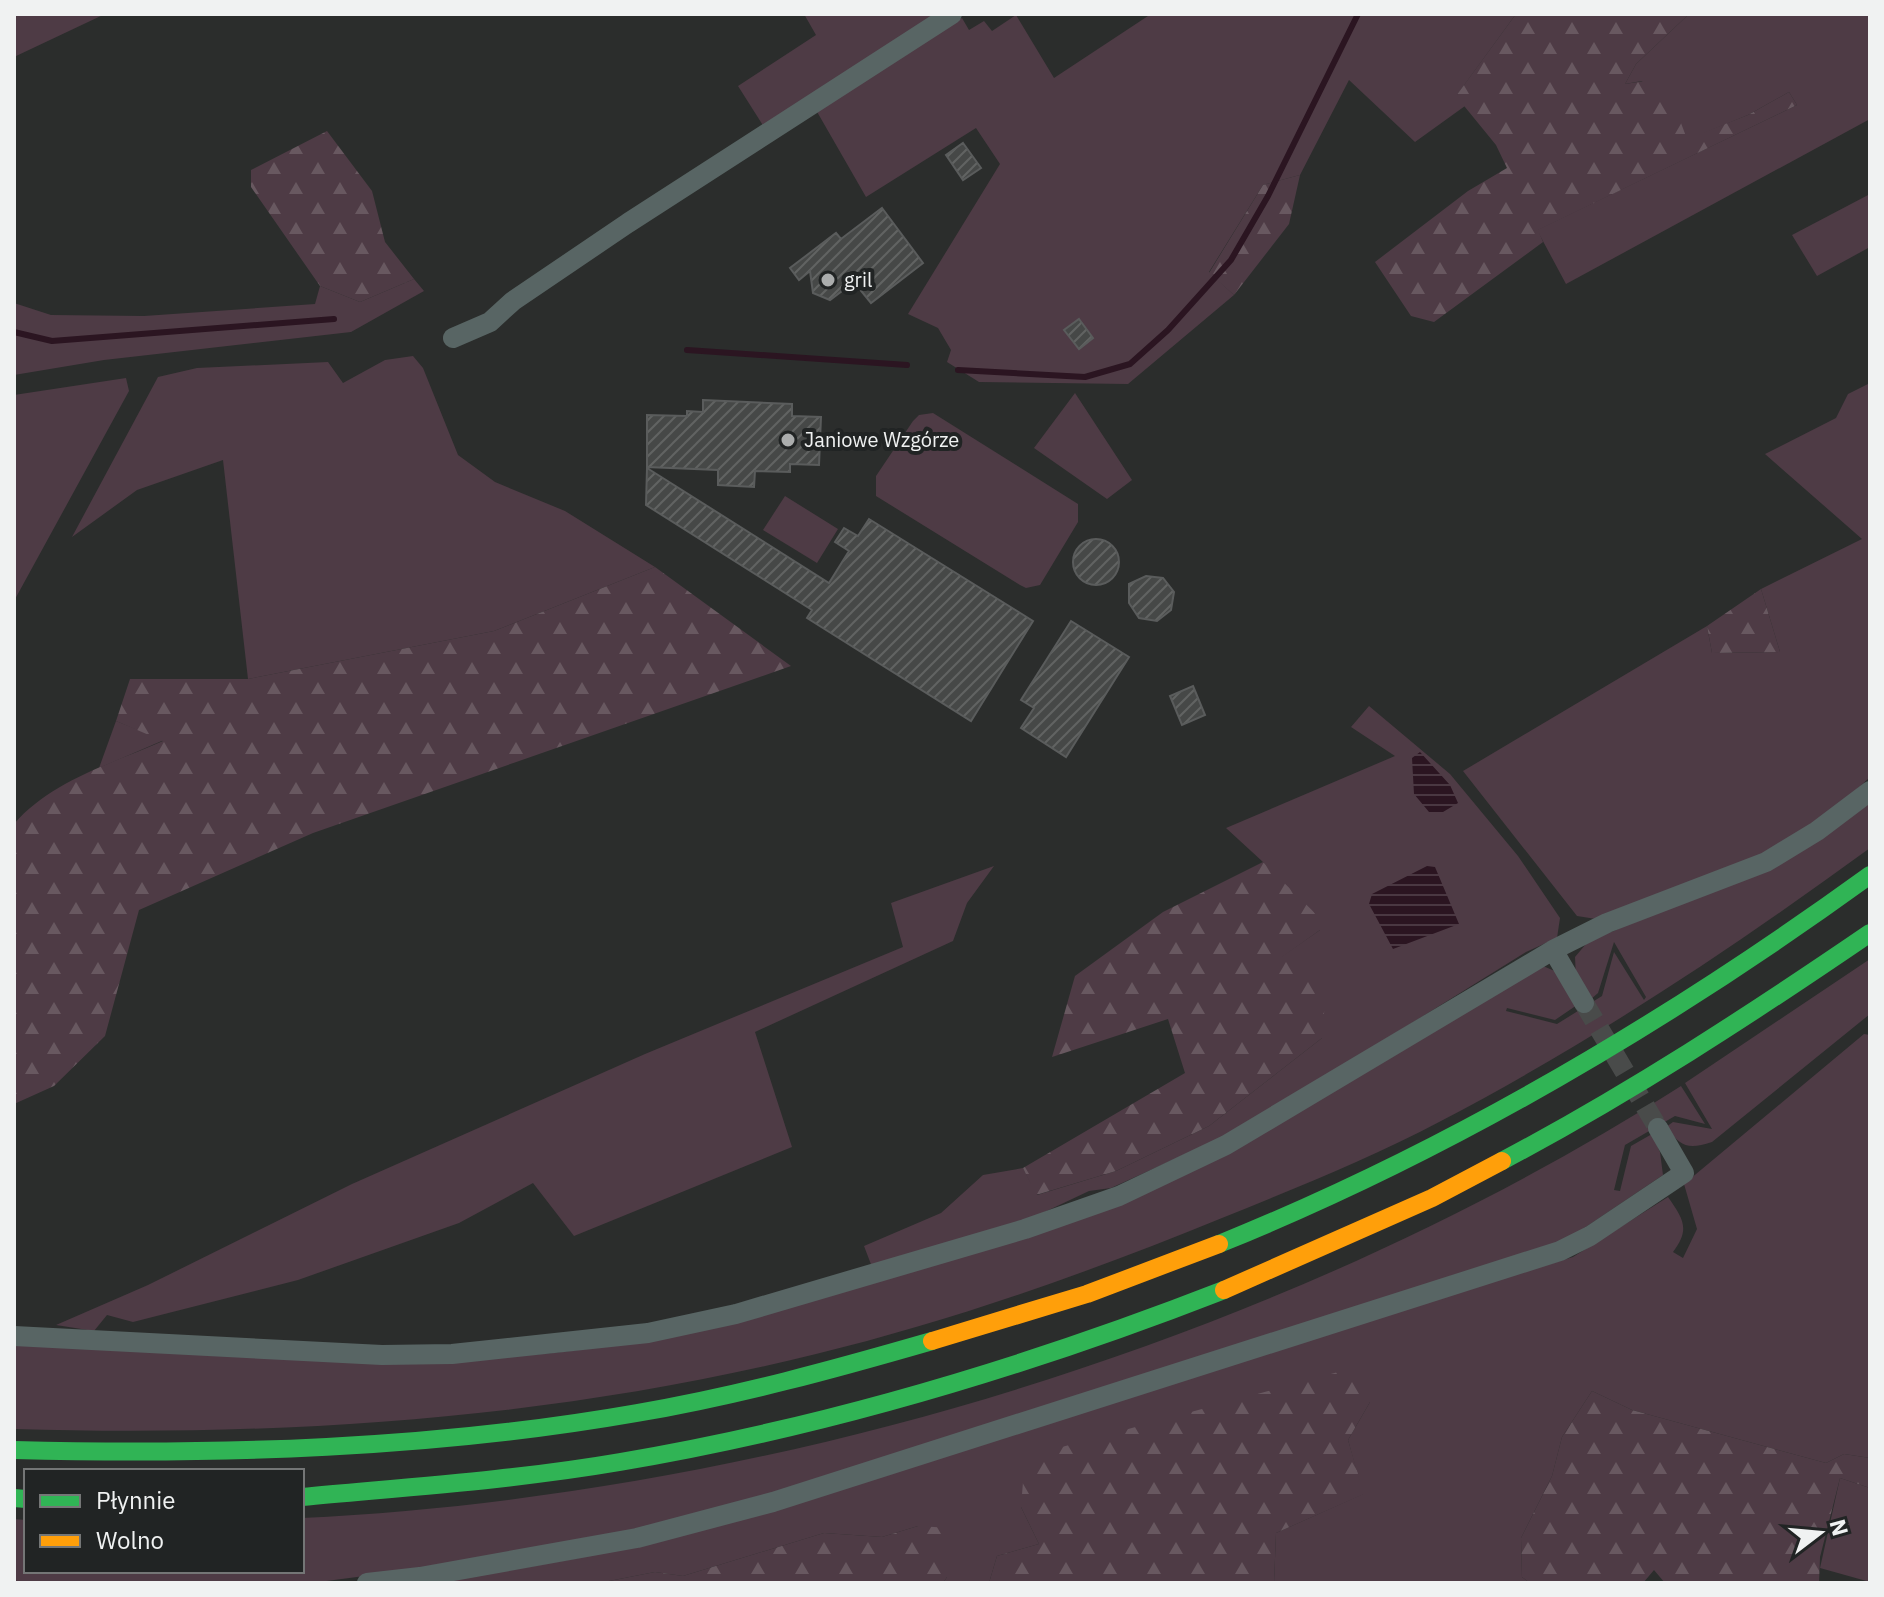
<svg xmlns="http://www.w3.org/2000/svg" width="1884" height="1597" font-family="'IBM Plex Sans',sans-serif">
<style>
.green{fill:#4e3b45}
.forest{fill:url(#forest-firs)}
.water{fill:url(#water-rules)}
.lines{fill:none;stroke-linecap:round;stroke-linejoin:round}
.stream{stroke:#2b1521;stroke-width:6}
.building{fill:url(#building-hatch);stroke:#5a5c5c;stroke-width:2}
.street-tunnel{stroke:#494b4a;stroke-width:20;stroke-dasharray:20 10;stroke-linecap:butt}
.street{stroke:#586564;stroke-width:20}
.fast{stroke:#30b455;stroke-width:18}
.slow{stroke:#ff9f0a;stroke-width:18}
.poi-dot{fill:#abadad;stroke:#212424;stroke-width:3}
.labels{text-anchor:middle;stroke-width:8;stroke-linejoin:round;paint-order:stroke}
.poi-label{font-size:20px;fill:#f0f2f2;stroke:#212424;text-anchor:start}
</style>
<defs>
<pattern id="forest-firs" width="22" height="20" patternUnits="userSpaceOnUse" patternTransform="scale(2)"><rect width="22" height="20" fill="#4e3b45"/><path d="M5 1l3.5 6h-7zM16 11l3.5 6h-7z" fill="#685860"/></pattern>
<pattern id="water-rules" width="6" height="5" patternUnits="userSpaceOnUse" patternTransform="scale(2)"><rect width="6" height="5" fill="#2b1521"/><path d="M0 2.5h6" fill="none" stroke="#4a3842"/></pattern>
<pattern id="building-hatch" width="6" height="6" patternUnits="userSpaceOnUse" patternTransform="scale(2)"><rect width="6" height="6" fill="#464847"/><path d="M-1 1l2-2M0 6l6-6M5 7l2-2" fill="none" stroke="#616362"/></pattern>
</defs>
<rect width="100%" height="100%" fill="#2b2d2c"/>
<path class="green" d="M14 14H105L14 57Z
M804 14H941L764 127 738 86 816 35Z
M1151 14H1516L1457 95 1465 106 1415 142 1349 80 1300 175 1263 185 1209 272 1234 295 1128 384 979 382 947 362 951 350 938 328 908 314 1000 164 976 128 866 197 816 110 892 56 962 18 969 30 984 21 992 31 1016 15 1054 78Z
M1689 14H1870V119L1566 284 1537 230 1797 105 1789 92 1748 115 1687 140 1642 81 1625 84 1636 64Z
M1870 194V247L1817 276 1792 235Z
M414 279 424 291 351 332 104 360 14 375V303L51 315 144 316 315 304 320 286 360 302Z
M413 356 423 368 458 455 495 482 565 511 655 567 494 631 248 679 223 460 137 490 72 537 158 377 197 368 328 362 343 383 385 360Z
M126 378 129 391 14 601V395Z
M1870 383V777L1840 805 1769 853 1596 919 1577 916 1463 771 1707 626 1712 653 1780 652 1761 589 1862 539 1765 454 1836 418 1848 394Z
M1075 393 1132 480 1107 499 1034 448Z
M933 413 1078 504V522L1040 585 1026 588 1020 585 876 496V476L913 421 919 415Z
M785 496 838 529 817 563 763 530Z
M1369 706 1450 774 1518 856 1560 918 1557 938 1526 952 1243 1128 1111 1188 1089 1191 1034 1217 872 1267 864 1246 941 1213 983 1175 1023 1168 1037 1195 1116 1171 1209 1126 1322 1038 1281 957 1320 930 1263 862 1226 828 1395 756 1351 727Z
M116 721 164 740 99 768Z
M1870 799V848C1733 948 1592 1042 1441 1121 1371 1158 1296 1188 1222 1218 1090 1272 955 1320 816 1354 556 1419 281 1437 14 1429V1342L412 1364 553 1353 635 1343 1122 1203 1543 966 1557 972 1577 1005 1555 1020 1507 1008 1506 1011 1557 1024 1602 996 1614 952 1644 1000 1646 997 1614 942 1598 993 1590 1000 1576 978 1575 957 1591 938 1614 931Z
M994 866 967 903 953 941 755 1032 792 1147 574 1236 533 1183 459 1223 298 1280 133 1322 107 1315 94 1331 56 1325 148 1285 352 1184 645 1054 903 947 891 903Z
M1870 959V1014L1712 1142C1688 1150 1681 1147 1666 1127L1673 1122 1712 1129 1685 1083Z
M1864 1034 1870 1035V1458L1844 1454 1826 1463 1632 1410 1592 1391 1562 1437 1552 1476 1521 1538 1522 1577 1530 1583H1274L1276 1533 1363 1494 1348 1440 1370 1402 1021 1507 1039 1544 997 1556 989 1583H943L947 1577 918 1526 882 1537 824 1533 683 1576 655 1572 599 1583H437L578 1558 1573 1257 1668 1197C1684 1220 1690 1229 1673 1252L1683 1258 1697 1229 1684 1184Z
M1681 1086 1705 1124 1675 1116 1625 1145 1614 1190 1620 1191 1631 1146 1652 1134 1660 1152 1663 1175 1559 1245 830 1479 642 1530 501 1558 319 1582 14 1583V1519L26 1520V1571H302V1518C773 1495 1283 1340 1681 1086Z
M1840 1478 1870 1488V1582L1820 1568Z"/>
<path class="forest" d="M1516 14H1689L1636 64 1625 84 1664 78 1687 139 1748 115 1789 92 1797 105 1538 230 1543 242 1434 322 1411 316 1375 262 1468 191 1507 168 1496 145 1456 96Z
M327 131 372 191 385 242 414 279 360 302 320 286 251 187V170Z
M1300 175 1289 224 1234 295 1209 273 1263 185Z
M655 567 791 666 313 833 139 910 105 1036 54 1086 14 1104V824C51 781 113 763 163 741L116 721 130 679H248L494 631Z
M1761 589 1780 652 1712 653 1707 626Z
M1263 862 1327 925 1282 957 1326 989 1322 1038 1209 1126 1116 1171 1036 1195 1023 1168 1185 1073 1168 1019 1052 1057 1075 976 1163 912Z
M1364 1365 1370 1402 1348 1440 1364 1494 1276 1533 1274 1583H989L997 1556 1039 1544 1021 1507 1025 1457Z
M1592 1391 1632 1410 1826 1463 1844 1454 1870 1458V1488L1840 1478 1820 1557 1819 1583H1665L1654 1570 1643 1583H1530L1522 1577 1521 1538 1552 1476 1562 1437Z
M918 1526 950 1528 947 1577 943 1583H599L655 1572 683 1576 824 1533 882 1537Z"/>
<path class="water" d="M1420 752 1450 785 1458 803 1443 812H1429L1414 794 1412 758Z
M1427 866 1435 867 1459 924 1393 949 1369 904 1372 894Z"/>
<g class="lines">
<path class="stream" d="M14 332 52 341 334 319
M687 350 907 365
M958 370 1085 377 1130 364 1168 330 1231 260 1268 196 1358 14"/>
</g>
<path class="building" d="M963 143 981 168 963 180 946 155Z
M882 208 923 263 871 303 854 282 830 300 813 293 810 271 799 280 790 268 836 233 841 239Z
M1079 319 1093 338 1079 349 1064 330Z
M703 400 792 404V416L821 417 819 465 790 464V472L755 471 754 487 718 485V470L647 467V415L687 416V411L703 412Z
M647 468 829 583 849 551 835 542 844 528 858 536 869 519 1033 621 971 721 807 618 812 610 646 505Z
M1073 562a23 23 0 1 1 46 0a23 23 0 1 1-46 0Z
M1146 576 1163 578 1174 592 1171 610 1157 621 1139 618 1129 603V584Z
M1071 621 1129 657 1066 757 1021 728 1034 708 1021 700Z
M1193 686 1205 715 1182 725 1170 696Z"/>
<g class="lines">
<path class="street-tunnel" d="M1584 1003 1658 1128"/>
<path class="street" d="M453 338 490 322 513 301 628 223 952 14
M1584 1003 1553 950 1607 923 1766 862 1817 831 1870 791
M14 1336 382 1355 452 1354 648 1333 736 1314 1025 1229 1119 1196 1226 1145 1553 950
M367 1583 420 1577 637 1538 773 1502 1560 1251 1590 1236 1684 1173 1658 1128"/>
<path class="fast" d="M1502 1161C1630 1093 1750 1015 1870 933
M1219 1244C1452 1150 1667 1022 1870 875
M14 1450C222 1455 432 1449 637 1413 737 1396 835 1369 932 1341
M302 1497C408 1487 515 1480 620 1462 827 1427 1029 1366 1224 1290
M14 1498 26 1499"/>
<path class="slow" d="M1224 1290 1432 1198 1502 1161
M932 1341 1087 1294 1219 1244"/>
</g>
<g class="poi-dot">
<circle cx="828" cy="280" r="8"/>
<circle cx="788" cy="440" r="8"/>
</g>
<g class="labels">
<g class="poi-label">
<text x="844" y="287">gril</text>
<text x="804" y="447">Janiowe Wzgórze</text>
</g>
</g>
<rect width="1884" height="1597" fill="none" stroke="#f0f2f2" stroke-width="32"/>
<rect x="24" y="1469" width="280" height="104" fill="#212424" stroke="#747676" stroke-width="2"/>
<rect x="40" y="1495" width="40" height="12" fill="#30b455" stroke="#747676" stroke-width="2"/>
<text x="96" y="1509" font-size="24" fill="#f0f2f2">Płynnie</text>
<rect x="40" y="1535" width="40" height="12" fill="#ff9f0a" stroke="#747676" stroke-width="2"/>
<text x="96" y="1549" font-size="24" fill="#f0f2f2">Wolno</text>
<g transform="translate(1820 1533) rotate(74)" stroke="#212424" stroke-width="6" paint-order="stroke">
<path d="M0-6L14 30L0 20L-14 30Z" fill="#f0f2f2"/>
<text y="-12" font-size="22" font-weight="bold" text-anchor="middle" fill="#f0f2f2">N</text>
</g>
</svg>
